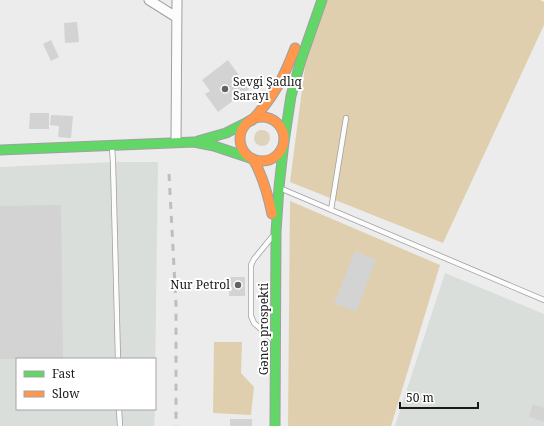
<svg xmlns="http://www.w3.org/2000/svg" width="544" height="426" font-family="'Noto Serif',serif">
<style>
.built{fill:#d9deda}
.green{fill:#ddd3bd}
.forest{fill:#dfcfae}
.building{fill:#d2d3d2}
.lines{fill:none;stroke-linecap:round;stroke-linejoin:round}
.lane-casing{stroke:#9fa09f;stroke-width:6}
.street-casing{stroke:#9fa09f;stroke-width:11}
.fast-casing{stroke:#9fa09f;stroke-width:11}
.slow-casing{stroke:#9fa09f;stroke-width:11}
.lane{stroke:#fcfcfc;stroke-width:4.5}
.street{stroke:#fcfcfc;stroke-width:9}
.fast{stroke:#63d668;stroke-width:9}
.slow{stroke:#ff974d;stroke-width:9}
.rail{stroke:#bdbebd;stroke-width:3;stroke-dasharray:7 7;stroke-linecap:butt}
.poi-dot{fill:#626362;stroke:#fff;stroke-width:1.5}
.labels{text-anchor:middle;stroke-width:4;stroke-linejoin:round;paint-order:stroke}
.poi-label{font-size:12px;fill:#181918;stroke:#fff;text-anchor:start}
.street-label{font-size:12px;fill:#181918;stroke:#fff}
</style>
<rect width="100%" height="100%" fill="#ebeceb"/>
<path class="built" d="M113 162H158L155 378V359H17V409H155L154 426H0V167Z
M445 273 544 314V426H395Z"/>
<path class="green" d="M254 138a8 8 0 1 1 16 0a8 8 0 1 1-16 0Z"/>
<path class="forest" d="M327 0H540L544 2V25L443 243 290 182 306 59Z
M290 201 440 265 391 426H288Z
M214 342H242L241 373 254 387 251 415 213 413Z"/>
<path class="building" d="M77 22 79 42 65 43 64 23Z
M51 40 59 57 51 61 43 44Z
M228 60 249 89 218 112 205 94 210 91 202 80Z
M30 113H49V129H29Z
M51 115 73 116 71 138 58 137 59 126 50 125Z
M61 205 63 358 0 359V206Z
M355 251 376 260 356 312 334 303Z
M229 277H245V296H229Z
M533 404 544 408V422L529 417Z
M230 419H252V426H230Z"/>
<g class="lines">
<defs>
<path id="lane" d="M112 147 113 162 118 359
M282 189 544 300
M331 210 346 118
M272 339 254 323 251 316V265L254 259 272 237
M119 409 120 426"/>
<path id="street" d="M149 0 176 17
M176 142 177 0"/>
<path id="fast" d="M198 141 226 133 252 120
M0 150 194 142 214 146 253 159
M275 426 276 232 279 187 284 142 291 96 301 60 322 0"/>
<path id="slow" d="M240 139a22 22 0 1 1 44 0a22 22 0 1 1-44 0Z
M252 120C273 99 285 75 295 48
M253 159C263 176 268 195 272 214"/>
</defs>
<use href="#lane" class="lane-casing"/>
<use href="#street" class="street-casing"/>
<use href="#fast" class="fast-casing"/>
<use href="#slow" class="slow-casing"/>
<use href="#lane" class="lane"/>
<use href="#street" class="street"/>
<use href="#fast" class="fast"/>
<use href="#slow" class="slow"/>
<path class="rail" d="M169 174 176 304V426"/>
</g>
<g class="poi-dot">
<circle cx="225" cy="89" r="4"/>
<circle cx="238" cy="285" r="4"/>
</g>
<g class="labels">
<g class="poi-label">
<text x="233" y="86">Sevgi Şadlıq<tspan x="233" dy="14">Sarayı</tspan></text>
<text x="230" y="289" text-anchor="end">Nur Petrol</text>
</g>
<g class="street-label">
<text transform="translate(264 329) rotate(-90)" y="4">Gəncə prospekti</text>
</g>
</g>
<rect x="16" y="358" width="140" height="52" fill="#ffffff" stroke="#a3a3a3"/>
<rect x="24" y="371" width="20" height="6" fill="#63d668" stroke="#a3a3a3"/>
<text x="52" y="378" font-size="12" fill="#181918">Fast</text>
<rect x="24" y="391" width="20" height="6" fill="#ff974d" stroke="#a3a3a3"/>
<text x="52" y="398" font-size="12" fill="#181918">Slow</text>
<path d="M400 402v6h78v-6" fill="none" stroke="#181918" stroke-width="2"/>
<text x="406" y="402" font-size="12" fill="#181918" stroke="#ffffff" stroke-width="3" paint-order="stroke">50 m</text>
</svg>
